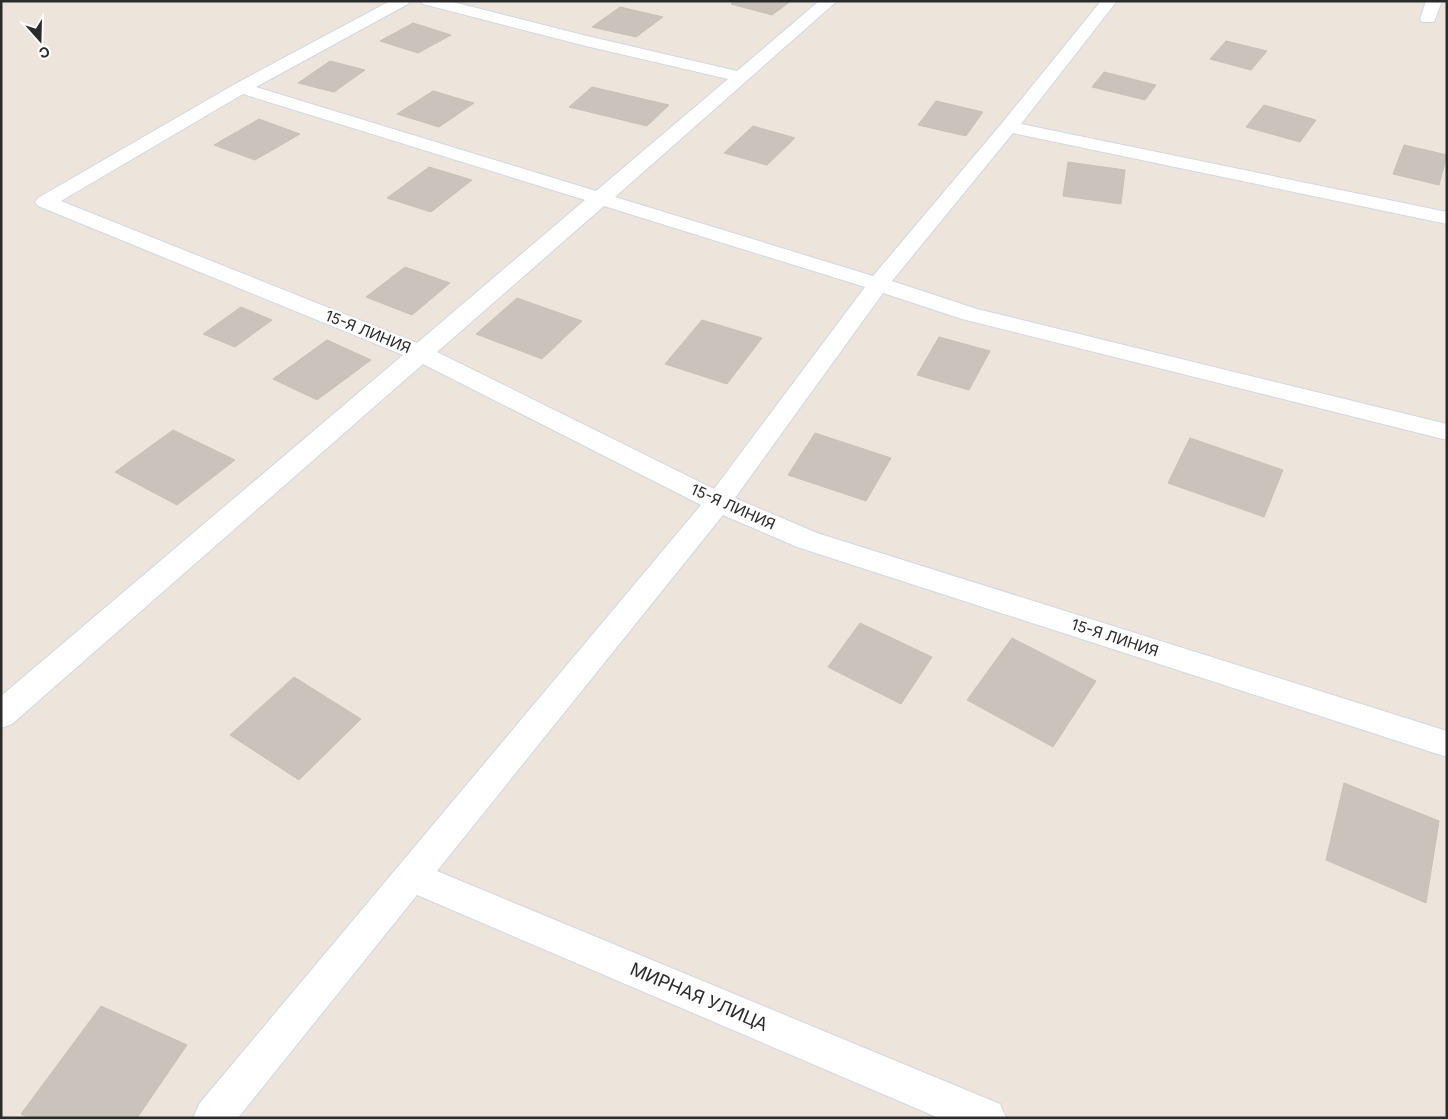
<svg xmlns="http://www.w3.org/2000/svg" width="1448" height="1119" font-family="Inter,sans-serif">
<style>
.building{fill:#c9c3bb;stroke:#c9c1b6}
.lines{fill:none;stroke-linecap:round;stroke-linejoin:round}
.minor-casing{stroke:#d1d6e4;stroke-width:2}
.minor{fill:#fff;fill-rule:evenodd}
.labels{text-anchor:middle;stroke-width:5;stroke-linejoin:round;paint-order:stroke}
.street-label{font-size:15px;fill:#2b2b2b;stroke:#fff}
.near-street-label{font-size:18px;fill:#2b2b2b;stroke:#fff}
</style>
<rect width="100%" height="100%" fill="#ede5dc"/>
<path class="building" d="M735 1H791L772 15 731 4Z
M620 7 663 17 636 37 592 27Z
M413 23 451 35 418 53 380 41Z
M1226 41 1267 51 1251 70 1210 59Z
M330 61 365 70 334 92 298 83Z
M1104 72 1156 85 1145 100 1092 87Z
M592 87 669 105 647 126 569 107Z
M433 91 474 103 439 127 397 114Z
M936 101 983 112 966 136 918 125Z
M1264 105 1316 120 1300 142 1246 127Z
M259 119 300 134 255 160 214 145Z
M753 126 795 138 767 165 724 153Z
M1404 145 1447 155 1439 185 1393 174Z
M1068 162 1125 170 1121 204 1063 196Z
M429 167 472 180 431 212 387 198Z
M405 267 450 283 412 315 366 297Z
M517 298 582 321 542 359 476 334Z
M241 307 272 320 235 347 203 334Z
M702 320 762 338 727 384 665 364Z
M939 337 990 351 969 390 917 375Z
M327 340 371 360 317 400 273 379Z
M173 430 235 460 177 505 115 472Z
M815 433 891 458 866 501 788 475Z
M1190 438 1283 470 1264 517 1168 483Z
M860 623 932 657 901 704 828 667Z
M1012 638 1096 681 1053 747 967 700Z
M294 677 361 719 299 780 230 735Z
M1344 783 1439 821 1426 903 1326 860Z
M101 1006 187 1045 137 1118H29L21 1114Z"/>
<g class="lines">
<defs>
<path id="minor" d="M390 1H410L408 4 256 87 596 191 728 79 586 46 423 4 421 1H449L587 36 737 71 819 1H837L615 197 873 276 1002 123 1101 1H1117L1021 124 1447 212V224L1013 133 892 281 977 309 1447 424V440L962 319 883 293 735 498 817 533 1447 731V757L797 547 723 515 437 871 1000 1104 1006 1118H939L417 895 238 1118H193L199 1104 701 505 423 364 12 724 1 728V696L403 355 38 206 35 202 38 198 235 84ZM243 94 585 200 417 343 61 201ZM604 206 865 287 714 489 437 352Z
M1426 1H1442L1434 22H1422L1420 19Z"/>
</defs>
<use href="#minor" class="minor-casing"/>
<use href="#minor" class="minor"/>
</g>
<g class="labels">
<g class="street-label">
<text transform="translate(368 332) rotate(22)" y="5">15-Я ЛИНИЯ</text>
<text transform="translate(733 507) rotate(24)" y="5">15-Я ЛИНИЯ</text>
<text transform="translate(1115 638) rotate(18)" y="5">15-Я ЛИНИЯ</text>
</g>
<g class="near-street-label">
<text transform="translate(699 997) rotate(23)" y="6">МИРНАЯ УЛИЦА</text>
</g>
</g>
<rect width="1448" height="1119" fill="none" stroke="#2b2b2b" stroke-width="5"/>
<g transform="translate(40 40) rotate(160)" stroke="#ffffff" stroke-width="4" paint-order="stroke">
<path d="M0-4L9 19L0 12L-9 19Z" fill="#2b2b2b"/>
<text y="-8" font-size="14" font-weight="bold" text-anchor="middle" fill="#2b2b2b">С</text>
</g>
</svg>
